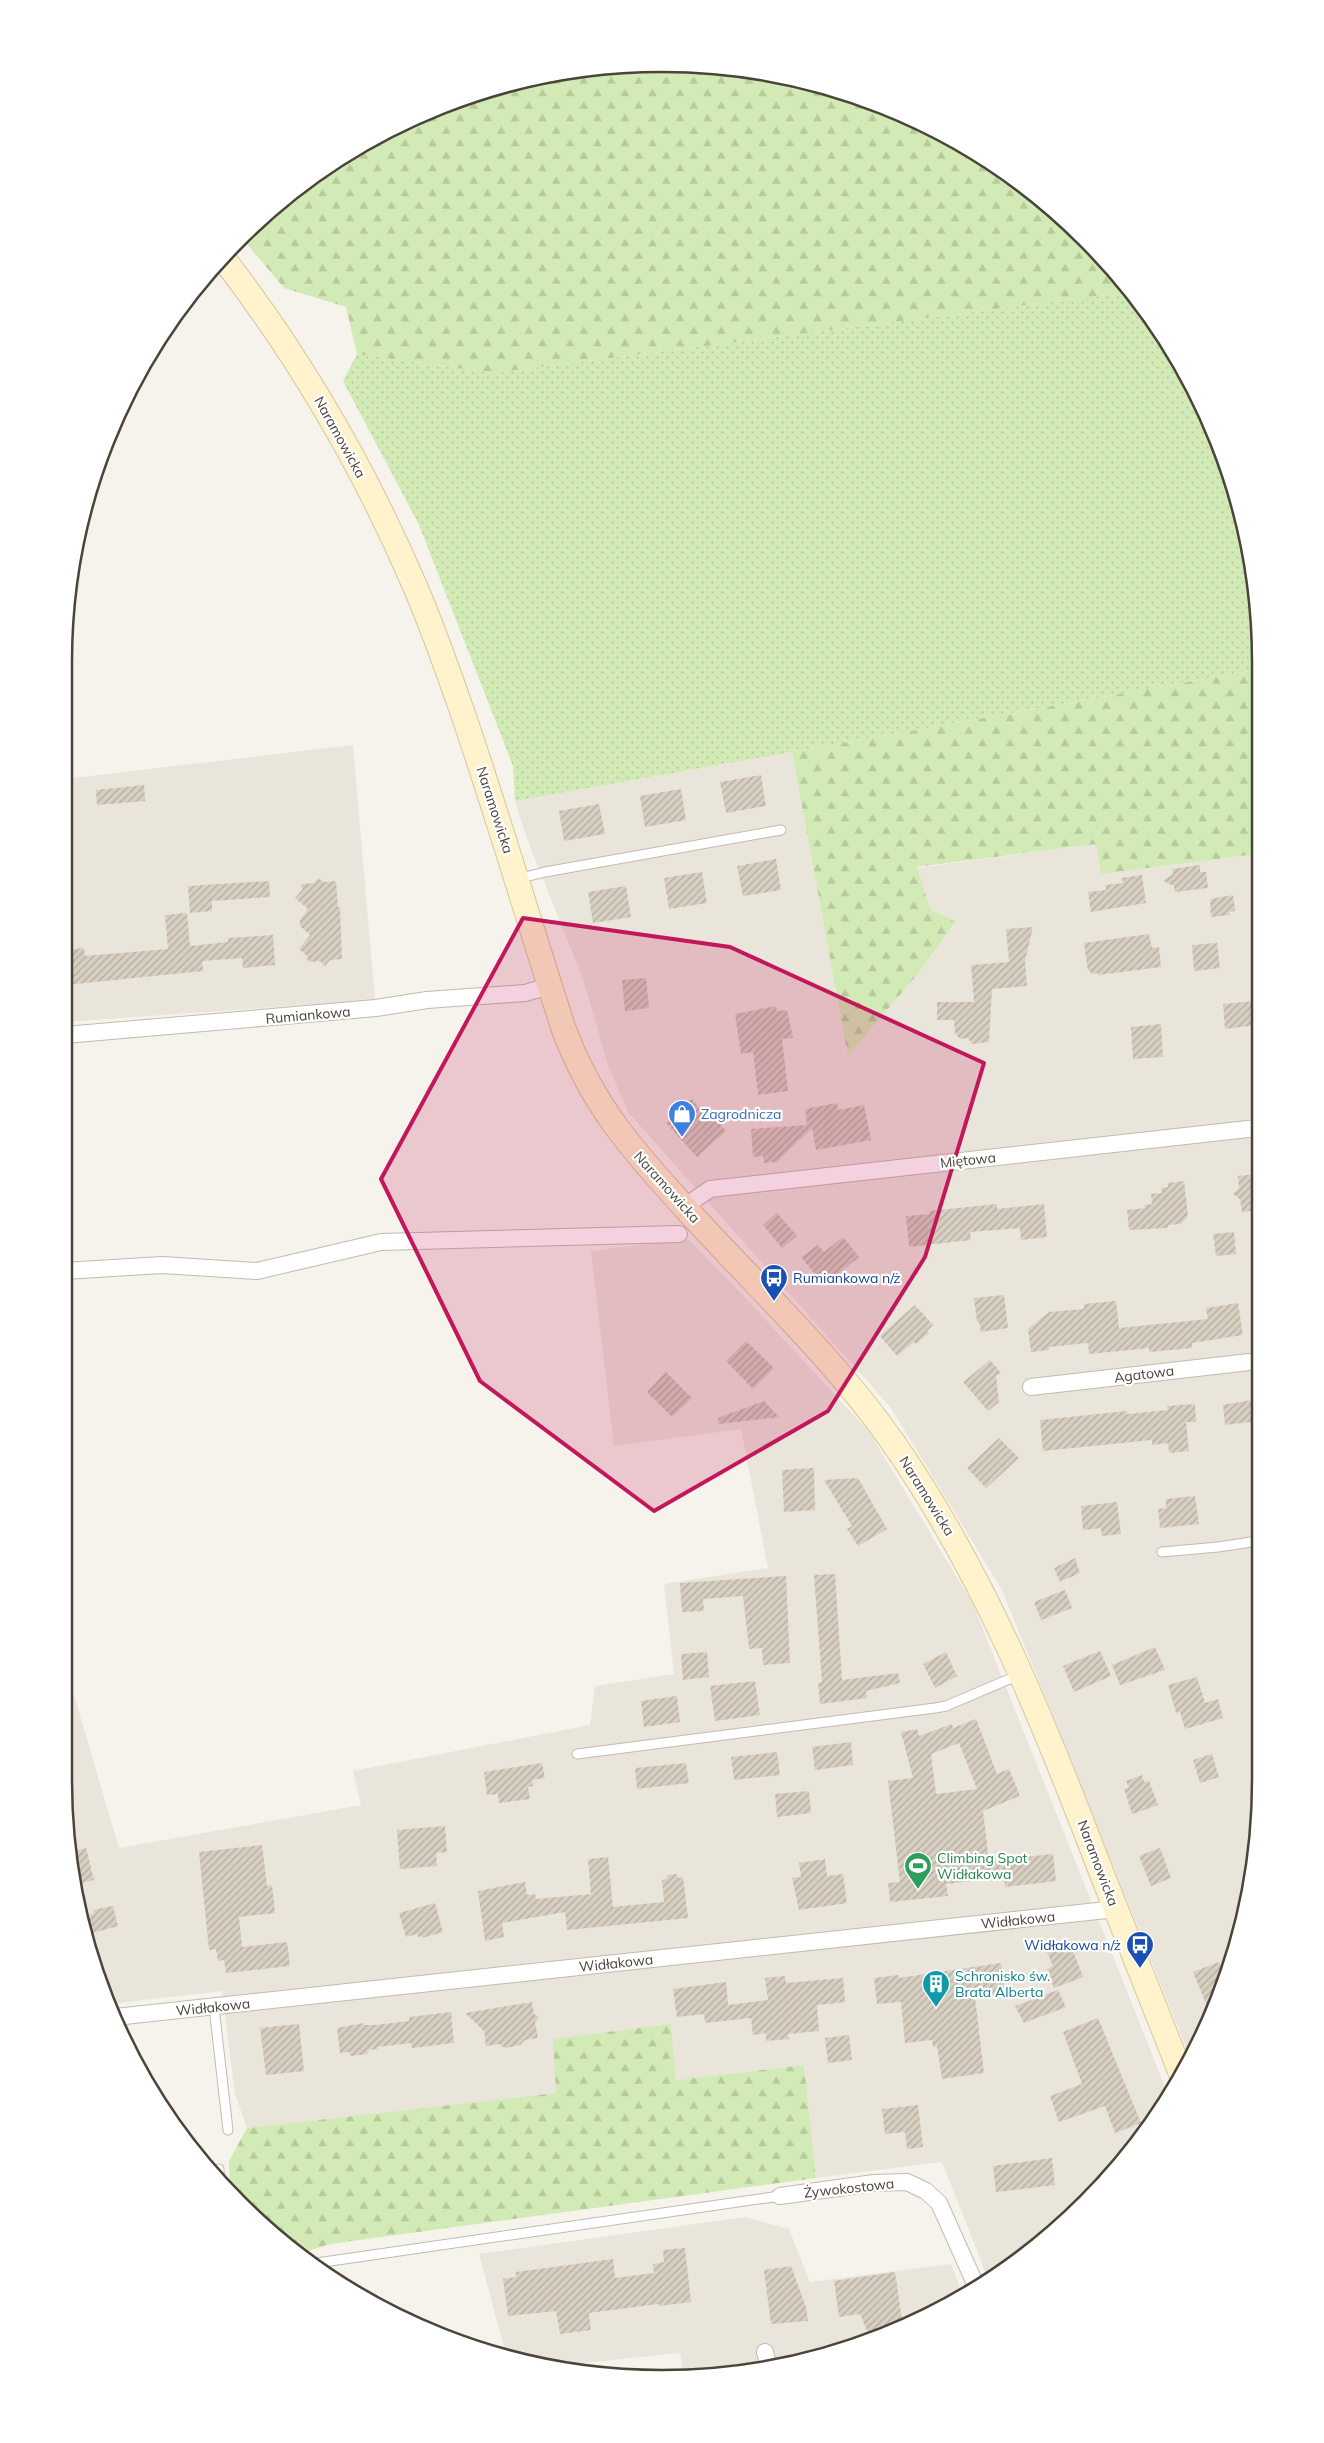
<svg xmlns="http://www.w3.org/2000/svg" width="1324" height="2443" font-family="Mulish,sans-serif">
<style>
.residential{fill:#eae5da}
.grass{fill:url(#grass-dots)}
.forest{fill:url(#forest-firs)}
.building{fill:url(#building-hatch);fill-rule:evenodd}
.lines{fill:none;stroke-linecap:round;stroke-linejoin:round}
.lane-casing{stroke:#c2bbae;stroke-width:11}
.street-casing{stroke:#c2bbae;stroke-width:18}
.secondary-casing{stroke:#d6c79b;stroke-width:26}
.lane{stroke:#fff;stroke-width:9}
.street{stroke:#fff;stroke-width:16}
.secondary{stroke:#fff3cd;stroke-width:24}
.marked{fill:#c2185b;fill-opacity:0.2;stroke:#c2185b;stroke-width:4;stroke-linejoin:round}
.labels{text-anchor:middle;stroke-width:4.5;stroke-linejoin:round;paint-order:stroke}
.street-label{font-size:14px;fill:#4b4439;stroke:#fff}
.shop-label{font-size:14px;fill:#366cbe;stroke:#fff;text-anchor:start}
.transit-label{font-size:14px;fill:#164399;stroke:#fff;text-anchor:start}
.leisure-label{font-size:14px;fill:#27864d;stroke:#fff;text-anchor:start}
.culture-label{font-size:14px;fill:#0d838f;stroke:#fff;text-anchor:start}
.rim{fill:none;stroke:#4b4439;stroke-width:2.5}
</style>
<defs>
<pattern id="grass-dots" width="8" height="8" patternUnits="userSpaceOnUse" patternTransform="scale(1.25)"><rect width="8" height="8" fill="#d2eab5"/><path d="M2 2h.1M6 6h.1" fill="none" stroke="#b6ca9c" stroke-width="1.8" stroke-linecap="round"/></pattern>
<pattern id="forest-firs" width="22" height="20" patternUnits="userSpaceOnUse" patternTransform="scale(1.25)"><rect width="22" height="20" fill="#d2eab5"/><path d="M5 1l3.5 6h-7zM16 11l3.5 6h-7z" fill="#b6ca9c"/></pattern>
<pattern id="building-hatch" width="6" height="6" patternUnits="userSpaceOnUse" patternTransform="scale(1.25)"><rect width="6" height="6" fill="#d8cfc1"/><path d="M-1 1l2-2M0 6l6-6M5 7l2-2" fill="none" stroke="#b1aa9e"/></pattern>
</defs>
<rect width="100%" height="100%" fill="#f6f3ec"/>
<path class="residential" d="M353 745 375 1000 65 1022V779Z
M792 752 848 1056 916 976 956 923 930 909 917 868 1096 844 1101 874 1256 854 1259 1820 1240 1936 1190 2057 1002 1590 891 1408 628 1112 608 1065 583 979 527 839 515 801Z
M688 1239 740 1292 869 1432 973 1604 1169 2097 1136 2145 1057 2231 989 2281 942 2162 816 2178 804 2065 676 2080 671 2024 556 2093 247 2128 235 2094 222 1991 109 2004 96 1974 75 1897 64 1781V1661L119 1848 361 1805 353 1771 590 1725 595 1686 674 1674 664 1584 768 1568 741 1429 614 1446 591 1251Z
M745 2217 789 2229 810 2282 951 2264 963 2295 891 2334 817 2359 701 2378H684L680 2353 553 2366 507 2359 479 2254Z"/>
<path class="grass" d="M1126 289 1160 330 1228 469 1255 584V670L515 801 513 766 419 525 343 381 357 354 492 373 1106 295Z"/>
<path class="forest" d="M623 65 740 69 854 95 961 144 1085 239 1126 289 1106 295 492 373 357 354 346 307 284 288 243 239 298 188 397 126 507 84Z
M1255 670 1256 854 1101 874 1096 844 917 867 930 909 956 922 916 976 848 1056 792 752Z
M671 2024 676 2080 804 2065 816 2178 330 2244 298 2254 267 2231 230 2191 229 2161 247 2128 556 2093 553 2039Z"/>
<path class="building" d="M761 775 766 806 726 813 720 782Z
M144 785 145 801 97 805 96 790Z
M681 789 686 820 645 827 640 796Z
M599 804 605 834 564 841 559 811Z
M776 859 781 890 743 896 737 866Z
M1200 865V872H1206L1208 888 1175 892 1174 886 1163 881 1173 874 1172 869Z
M702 872 707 903 669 909 664 878Z
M1142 875 1146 903 1091 912 1088 892 1106 890 1105 885 1123 883 1122 878Z
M318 878 324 882 336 881 338 907H340L342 959 330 960 325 966 320 961 308 962 307 956 299 949 310 935 300 926V920L308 909 295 898 302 890 301 884 314 883Z
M269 881 270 897 212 901V911L190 913 188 886Z
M626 886 631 917 593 923 588 892Z
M1233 895 1235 911 1229 912 1230 915 1211 917 1210 899Z
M187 913 190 946 228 942V938L273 935 275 965 243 968 242 958 202 961 203 971 65 985V950L84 948 85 956 168 949 165 915Z
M1033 927 1025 961 1027 986 992 989 989 1042 972 1044 968 1038 960 1039 955 1033 954 1020H937V1002H974L971 965 1009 962 1006 929Z
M1149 934 1152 948 1159 947 1161 967 1098 975V973L1091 974 1090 970 1088 971 1084 943Z
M1217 943 1220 968 1194 971 1192 945Z
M646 978 649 1008 625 1011 622 980Z
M1256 1001 1257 1025 1225 1029 1223 1004Z
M776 1006 777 1011 787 1010 793 1038 782 1039 788 1091 758 1095 753 1052 741 1054 735 1014Z
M1161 1024 1163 1057 1133 1059 1131 1027Z
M692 1099 708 1118 712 1115 726 1131 697 1157 666 1123Z
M837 1103 838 1110 864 1105 871 1140 816 1150 812 1128 777 1162 764 1163 763 1156 753 1157 751 1129 807 1125 805 1109Z
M1257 1174V1210L1242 1212 1240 1199 1233 1194 1239 1188 1238 1176Z
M1184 1181 1188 1216 1181 1224 1168 1225V1228L1129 1230 1127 1210 1145 1208 1144 1205 1152 1204 1151 1194 1162 1193 1161 1188 1168 1187V1183Z
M997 1204V1209L1044 1204 1047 1237 1021 1240 1020 1228 970 1232 971 1240 909 1247 906 1216 930 1214 929 1211Z
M777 1213 797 1236 782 1248 763 1225Z
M1234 1232 1236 1254 1216 1256 1213 1234Z
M843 1237 859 1257 824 1285 801 1257 818 1245 824 1252Z
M1004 1295 1008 1328 981 1332 979 1322H977L974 1298Z
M1116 1301 1119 1328 1208 1319 1206 1308 1238 1303 1243 1335 1192 1343V1348L1149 1352V1348L1089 1354 1088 1343 1049 1347V1350L1031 1352 1028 1329 1049 1312 1084 1309V1304Z
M915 1305 933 1325 927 1331 929 1333 916 1344 914 1342 897 1356 880 1336Z
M746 1341 774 1368 753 1389 726 1361Z
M990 1360 1001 1373 996 1376 999 1402 988 1411 963 1382Z
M666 1372 692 1398 672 1417 647 1392Z
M1258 1399V1421L1225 1425 1223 1405Z
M764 1401 779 1417 719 1424 718 1418Z
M1195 1404 1196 1422H1186L1189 1451 1169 1453 1168 1443 1152 1445V1440L1043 1451 1040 1420 1127 1411V1414L1168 1410 1167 1406Z
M999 1438 1019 1458 986 1488 967 1468Z
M814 1468 815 1510 784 1512 782 1470Z
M858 1478 887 1529 858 1546 847 1529 852 1526 824 1480Z
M1195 1496 1199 1524 1160 1528 1158 1509 1166 1508V1499Z
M1117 1502 1121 1534 1102 1536 1101 1528 1083 1530 1081 1506Z
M1075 1558 1080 1573 1060 1582 1054 1568Z
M835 1574 842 1680 898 1673 900 1683 866 1691 867 1698 820 1704 818 1683 822 1682 814 1575Z
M786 1576 790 1663 763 1665 762 1648 749 1649 743 1596 703 1599 704 1611 682 1612 680 1583Z
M1065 1590 1072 1608 1041 1620 1034 1602Z
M1155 1647 1165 1670 1120 1685 1112 1665Z
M1100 1651 1111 1676 1074 1692 1063 1666Z
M707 1652 709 1677 683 1680 681 1654Z
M946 1652 957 1676 935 1688 923 1664Z
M1197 1677 1205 1703 1218 1699 1223 1718 1185 1729 1180 1712 1176 1713 1168 1685Z
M755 1681 760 1715 715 1721 710 1686Z
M677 1696 680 1722 644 1727 641 1701Z
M976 1719 997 1774 1009 1769 1020 1796 983 1811 989 1861 1053 1854 1056 1881 1005 1887 1004 1877 946 1884 948 1896 890 1902 888 1883 900 1882 888 1781 913 1778 901 1732 917 1729 919 1736 952 1724 953 1728ZM959 1743 977 1789 936 1794 931 1754Z
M851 1742 853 1765 815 1770 812 1747Z
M777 1752 780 1775 734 1780 731 1757Z
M1212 1754 1219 1777 1200 1783 1193 1760Z
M542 1763 545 1778 532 1780 533 1786 528 1787 530 1799 499 1803 498 1794 487 1795 484 1772Z
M686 1763 689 1783 637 1789 635 1768Z
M1142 1775 1144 1782 1149 1781 1158 1805 1132 1814 1124 1789 1129 1788 1126 1781Z
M809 1791 811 1813 777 1817 775 1794Z
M445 1826 447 1852 436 1853 437 1866 400 1869 397 1830Z
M262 1845 267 1886 272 1885 275 1913 239 1917 242 1947 287 1942 290 1966 226 1973 224 1960 218 1961 216 1949 209 1950 199 1852Z
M86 1848 94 1880 74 1885 71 1852Z
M1160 1848 1171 1878 1151 1886 1139 1856Z
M608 1857 613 1907 664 1902 662 1880 666 1879 668 1875 676 1874 679 1878 683 1877 688 1918 567 1930 565 1912 502 1923 504 1937 485 1941 478 1891 525 1882 527 1895 535 1894 536 1899 591 1894 588 1859Z
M825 1859 827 1876 843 1874 847 1903 799 1910 792 1878 801 1877 799 1863Z
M435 1903 443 1932 422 1938V1936L418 1937 417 1934 406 1937 399 1913Z
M113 1906 118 1926 85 1935 80 1915 94 1914 93 1910Z
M1070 1943 1083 1977 1054 1988 1047 1969 1053 1966 1047 1952Z
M1219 1962 1224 1974 1209 2011 1193 1972Z
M1001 1963 1005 1994 975 1998 984 2073 942 2079 937 2046 933 2047 932 2040 905 2043 901 2002 877 2004 874 1978 898 1975 899 1978Z
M785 1976 786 1983 843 1978 845 2002 817 2005 819 2031 788 2034 789 2039 766 2041V2033L753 2035 751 2018 705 2023 704 2014 677 2017 673 1989 726 1982 728 2005 768 2000 765 1978Z
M1058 1990 1066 2007 1024 2023 1015 2006Z
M532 2002 534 2014 539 2017 535 2022 538 2038 525 2040 520 2045 505 2048 499 2044 486 2046 484 2031 465 2013Z
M451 2012 454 2043 412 2048 411 2043 377 2047 378 2049 367 2050 368 2054 350 2056 349 2052 340 2053 337 2028 364 2023V2025H375L409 2021V2017Z
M1098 2018 1141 2123 1115 2133 1105 2106 1059 2122 1050 2096 1082 2084 1063 2032Z
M299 2024 304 2071 266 2075 260 2028Z
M849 2035 852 2060 828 2063 825 2038Z
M918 2105 923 2147 907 2149 905 2132 885 2134 882 2109Z
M1052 2158 1055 2185 996 2192 993 2166Z
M685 2248 691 2302 659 2306 658 2304 589 2313 591 2330 560 2334 556 2311 508 2316 503 2279 516 2277V2272L613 2259 615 2278 654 2273 653 2264 664 2262 663 2250Z
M791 2266 806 2307 808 2321 771 2324 764 2270Z
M895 2272 903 2327 871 2340 860 2314 839 2317 834 2281Z"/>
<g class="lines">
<defs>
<path id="lane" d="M517 879 545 872 781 830
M1162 1552 1218 1547 1258 1541
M577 1754 935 1708 946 1706 1019 1675
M214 2007 228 2130
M219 2169V2179
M310 2264 780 2196"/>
<path id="street" d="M65 1035 376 1008 427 1000 525 993 550 986
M684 1207 710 1189 1257 1128
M64 1271 162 1265 257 1271 381 1242 679 1234
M1031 1387 1258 1361
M115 2017 1116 1909
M780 2196 874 2183 907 2182 926 2191 939 2203 977 2288
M765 2352 769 2367"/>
<path id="secondary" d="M223 258C300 358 364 468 414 584 432 625 447 668 462 711 498 816 529 922 563 1027 591 1104 633 1151 687 1210 756 1286 833 1357 892 1441 984 1573 1043 1720 1100 1869 1127 1938 1155 2007 1182 2076"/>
</defs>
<use href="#lane" class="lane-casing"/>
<use href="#street" class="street-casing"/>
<use href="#secondary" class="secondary-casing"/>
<use href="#lane" class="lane"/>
<use href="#street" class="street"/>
<use href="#secondary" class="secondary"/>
</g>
<path class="marked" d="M523 918 730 947 984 1063 925 1257 828 1411 654 1511 480 1381 381 1179Z"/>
<defs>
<symbol id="shop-pin" viewBox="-11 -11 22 30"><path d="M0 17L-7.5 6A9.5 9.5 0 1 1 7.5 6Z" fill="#3f7fe0" stroke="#fff"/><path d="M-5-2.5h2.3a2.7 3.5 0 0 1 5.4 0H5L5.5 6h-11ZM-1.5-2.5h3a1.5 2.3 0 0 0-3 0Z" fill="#fff"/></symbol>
<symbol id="bus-pin" viewBox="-11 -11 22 30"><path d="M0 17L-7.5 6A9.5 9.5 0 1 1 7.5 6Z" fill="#1a4fb4" stroke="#fff"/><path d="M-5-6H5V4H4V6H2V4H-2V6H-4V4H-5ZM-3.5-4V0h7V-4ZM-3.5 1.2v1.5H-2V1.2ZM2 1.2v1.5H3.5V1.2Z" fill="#fff"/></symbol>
<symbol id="stadium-pin" viewBox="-11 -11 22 30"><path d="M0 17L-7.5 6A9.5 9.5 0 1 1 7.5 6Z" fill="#2e9e5b" stroke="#fff"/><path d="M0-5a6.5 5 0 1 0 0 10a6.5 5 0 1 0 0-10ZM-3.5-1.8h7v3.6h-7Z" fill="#fff"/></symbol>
<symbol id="building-pin" viewBox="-11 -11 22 30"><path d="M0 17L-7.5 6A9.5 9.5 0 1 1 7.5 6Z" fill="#0f9aa8" stroke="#fff"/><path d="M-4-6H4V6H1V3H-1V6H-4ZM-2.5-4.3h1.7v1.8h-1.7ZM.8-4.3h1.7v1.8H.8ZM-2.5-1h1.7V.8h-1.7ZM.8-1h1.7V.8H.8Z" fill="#fff"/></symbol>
</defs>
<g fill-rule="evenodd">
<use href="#shop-pin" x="666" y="1098" width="32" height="43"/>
<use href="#bus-pin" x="758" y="1262" width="32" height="43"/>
<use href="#stadium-pin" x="902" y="1850" width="32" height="43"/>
<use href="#bus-pin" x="1124" y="1929" width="32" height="43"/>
<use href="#building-pin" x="920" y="1968" width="32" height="43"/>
</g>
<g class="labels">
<g class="street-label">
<text transform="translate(340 437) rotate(61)" y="5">Naramowicka</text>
<text transform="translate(495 810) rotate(72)" y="5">Naramowicka</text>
<text transform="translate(308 1015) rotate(-5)" y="5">Rumiankowa</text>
<text transform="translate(968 1160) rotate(-6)" y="5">Miętowa</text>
<text transform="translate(667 1187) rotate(48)" y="5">Naramowicka</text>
<text transform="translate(1144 1374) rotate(-7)" y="5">Agatowa</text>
<text transform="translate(927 1496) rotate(58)" y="5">Naramowicka</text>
<text transform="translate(1098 1863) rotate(69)" y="5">Naramowicka</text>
<text transform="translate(1018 1920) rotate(-6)" y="5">Widłakowa</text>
<text transform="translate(616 1963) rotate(-6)" y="5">Widłakowa</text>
<text transform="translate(213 2007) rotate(-6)" y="5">Widłakowa</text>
<text transform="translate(849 2188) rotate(-6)" y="5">Żywokostowa</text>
</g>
<g class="shop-label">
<text x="701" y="1119">Zagrodnicza</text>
</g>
<g class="transit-label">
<text x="793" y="1283">Rumiankowa n/ż</text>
<text x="1121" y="1950" text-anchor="end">Widłakowa n/ż</text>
</g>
<g class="leisure-label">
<text x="937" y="1863">Climbing Spot<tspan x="937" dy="16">Widłakowa</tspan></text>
</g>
<g class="culture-label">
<text x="955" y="1981">Schronisko św.<tspan x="955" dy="16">Brata Alberta</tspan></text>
</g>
</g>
<path d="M0 0H1324V2443H0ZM662 72H662A590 590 0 0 1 1252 662V1780A590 590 0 0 1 662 2370H662A590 590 0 0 1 72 1780V662A590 590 0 0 1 662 72Z" fill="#fff" fill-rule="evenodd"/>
<path class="rim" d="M662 72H662A590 590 0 0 1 1252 662V1780A590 590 0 0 1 662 2370H662A590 590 0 0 1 72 1780V662A590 590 0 0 1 662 72Z"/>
</svg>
